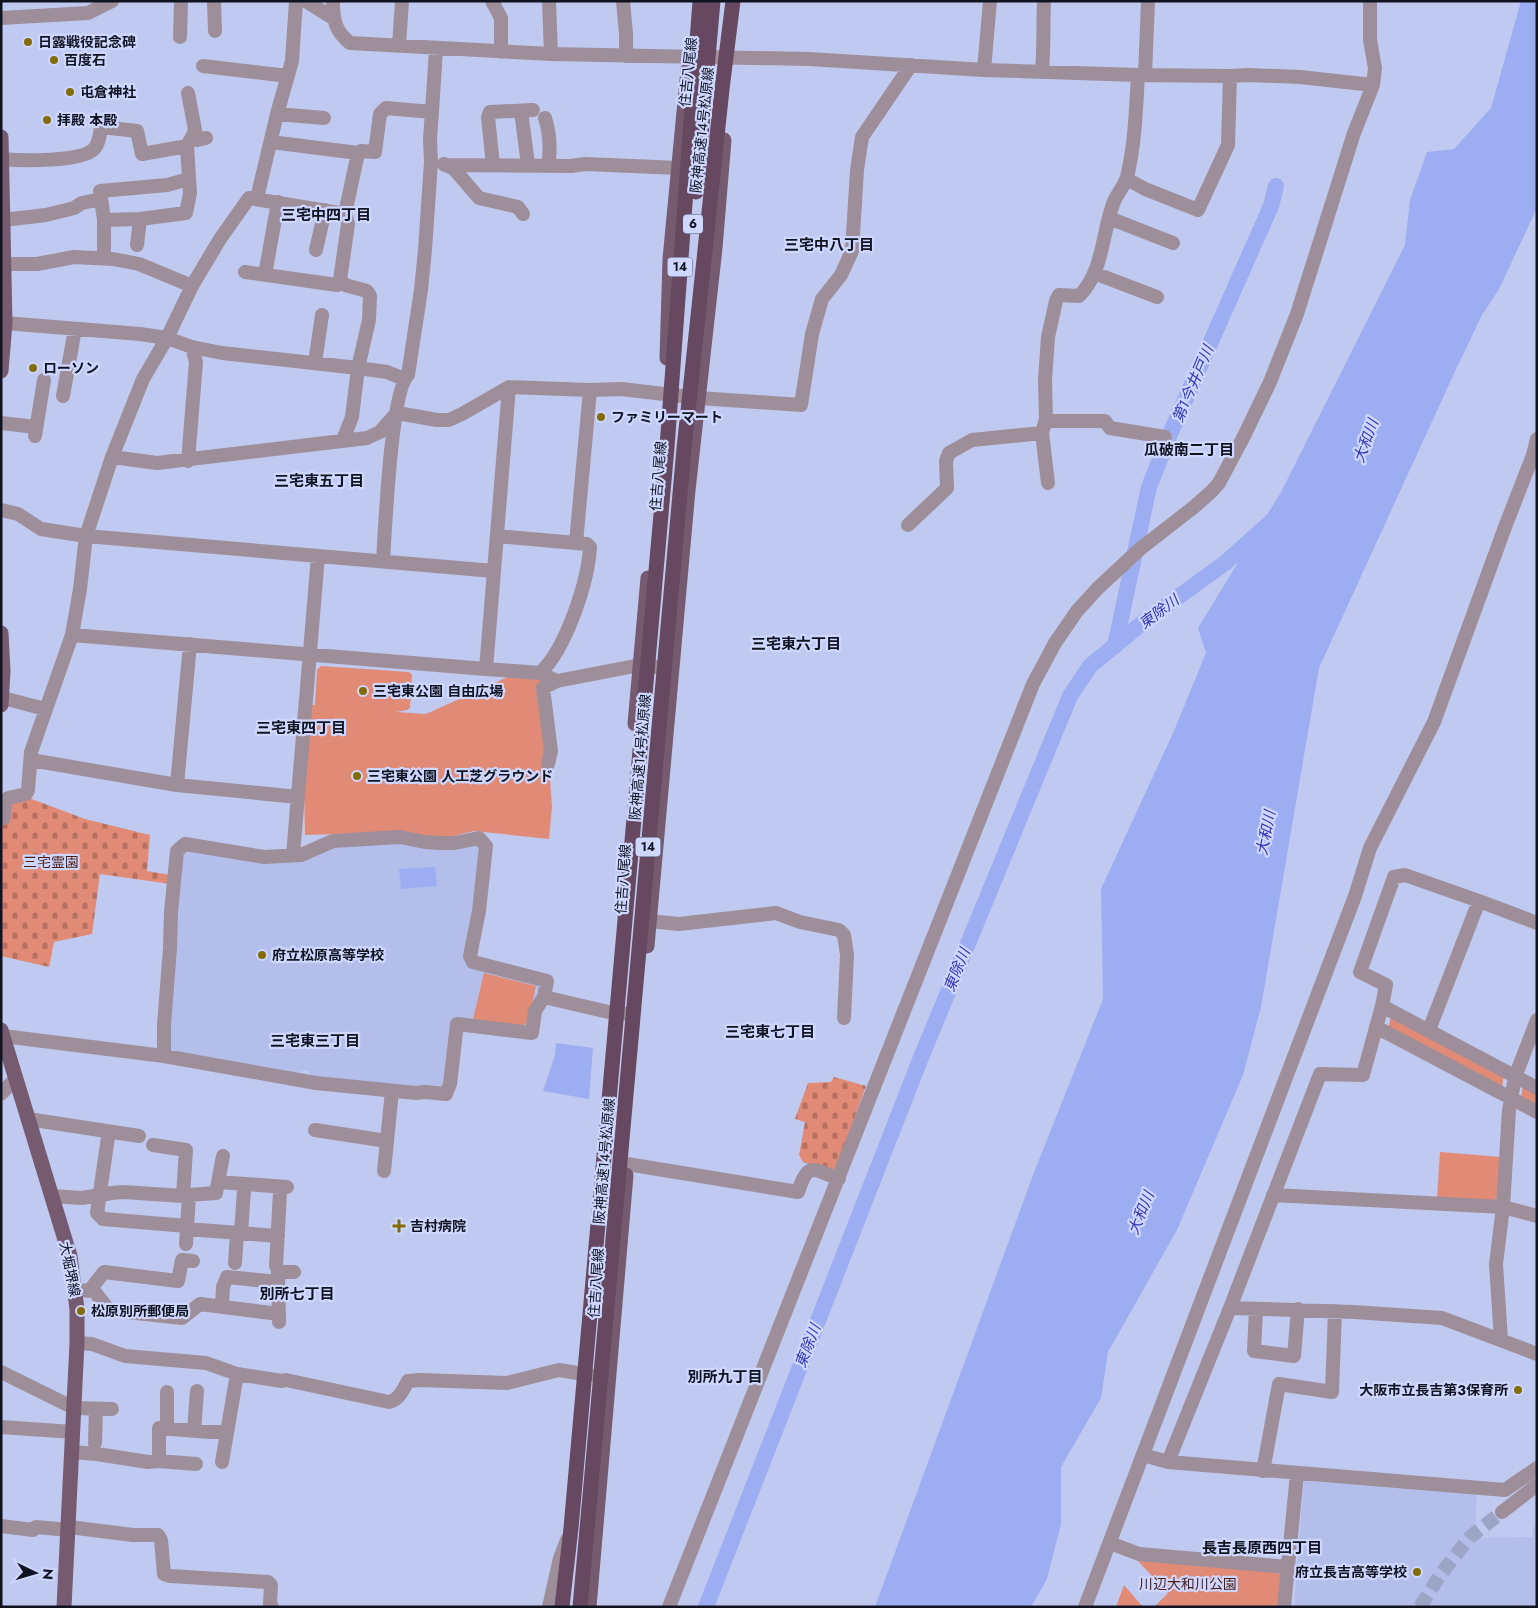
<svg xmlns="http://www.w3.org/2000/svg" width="1538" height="1608" font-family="Jost,'Noto Sans JP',sans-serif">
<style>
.built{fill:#b3beeb}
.cemetery{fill:url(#cemetery-stones)}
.green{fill:#e18a76}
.water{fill:#9dadf1}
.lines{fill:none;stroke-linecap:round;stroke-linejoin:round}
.river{stroke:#9dadf1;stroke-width:16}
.minor-tunnel{stroke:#9da5c7;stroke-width:14;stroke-dasharray:14 7;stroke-linecap:butt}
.minor{stroke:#9e8e9a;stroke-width:14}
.major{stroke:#755a70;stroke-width:15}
.highway-bridge{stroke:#664860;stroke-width:15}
.poi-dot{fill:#836c08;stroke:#cdd7ff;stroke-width:2}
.labels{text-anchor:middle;stroke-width:4.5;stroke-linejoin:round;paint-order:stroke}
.shield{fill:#cdd7ff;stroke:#494e63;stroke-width:1}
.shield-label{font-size:12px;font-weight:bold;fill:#101320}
.poi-label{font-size:14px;font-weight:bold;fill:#101320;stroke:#cdd7ff;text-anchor:start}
.street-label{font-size:14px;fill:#101320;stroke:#cdd7ff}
.park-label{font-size:14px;fill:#4f1d12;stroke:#cdd7ff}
.neighbourhood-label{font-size:15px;font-weight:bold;fill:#101320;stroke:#cdd7ff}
.water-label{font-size:15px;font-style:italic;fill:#3435b5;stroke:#cdd7ff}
</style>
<defs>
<pattern id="cemetery-stones" width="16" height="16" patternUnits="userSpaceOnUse" patternTransform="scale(1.25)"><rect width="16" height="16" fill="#e18a76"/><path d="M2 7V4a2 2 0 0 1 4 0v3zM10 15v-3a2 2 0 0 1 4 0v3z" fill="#b57060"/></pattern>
</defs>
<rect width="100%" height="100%" fill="#c0caf1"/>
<path class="built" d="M412 843 476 844 481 852 474 917 466 965 538 984 541 994 530 1023 523 1028 454 1020 442 1091 309 1078V1071H302L295 1073 168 1053 181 855 190 849 266 862 331 847Z
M1304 1477 1477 1492 1475 1538 1532 1537 1537 1512V1607H1294Z"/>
<path class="cemetery" d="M29 798 85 819 150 835 147 871 171 875 170 884 100 874 92 934 54 942 49 967 1 956V820L9 803Z
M834 1077 866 1086 834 1174 803 1162 799 1155 805 1122 795 1119 808 1083 831 1082Z"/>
<path class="green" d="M321 666 409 672 412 675 410 708 407 710 396 712 426 714 512 675 551 681 536 687 550 778 552 807 549 839 474 831 446 838 432 837 403 832 305 835 304 780 310 705H315L317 670Z
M484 973 536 986 528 1022 523 1026 473 1019Z
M1391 1016 1504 1074 1502 1089 1388 1030Z
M1523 1084 1537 1092V1107L1521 1099Z
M1440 1152 1501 1157 1498 1197 1494 1201 1437 1198Z
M1136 1559 1278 1572 1281 1575 1278 1607H1154L1168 1593Z
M1124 1585 1143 1607H1116Z"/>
<path class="water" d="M1521 1H1537V208L1499 289 1482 315 1458 365 1319 668 1261 1007 1243 1075 1177 1230 1108 1352 1101 1398 1061 1467V1524L1047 1579 1031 1607H875L1033 1175 1103 999 1101 889 1173 733 1206 653 1198 628 1281 492 1405 245 1410 200 1427 152 1454 149 1491 108Z
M435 867 437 886 401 889 399 869Z
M556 1043 593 1048 589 1099 543 1091 555 1055Z"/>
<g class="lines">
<path class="river" d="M1115 646 1149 487 1170 434 1271 206 1276 186
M706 1607 920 1060 1070 696 1090 666 1141 624 1225 563 1272 521"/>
<path class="minor-tunnel" d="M1420 1607 1440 1575 1470 1537 1502 1512"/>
<path class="minor" d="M214 1 215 31
M306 1 333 18
M333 1C333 20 335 31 350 43L551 54 809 59 984 70 1138 75 1230 76 1249 75 1300 77 1373 85
M492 1 501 18V52
M549 1 551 54
M623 1 626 34V56
M1 18 88 13 112 1
M180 37 181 1
M399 46 402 1
M203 66 288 76
M984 70 990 1
M1042 72C1044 48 1043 25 1044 1
M1145 75 1148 1
M188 93 197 140 206 138
M521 111 528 165
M277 114 324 118
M545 118C550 134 551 149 548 166
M271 142 358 153
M2 159C21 161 82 162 94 149 99 144 100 134 101 127L137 131 142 154 187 146
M444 164 454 169 479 198 518 207 523 214
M445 165 571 166 585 164 679 168
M493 165 488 117 490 112 533 110
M1127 179 1145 189 1198 210 1228 145 1230 76
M257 198 277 114 292 61 296 1
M1109 218 1173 243
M3 220 46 215 74 208 82 203 101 199
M104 220 140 219 186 213 190 193 187 146 195 131
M137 245 140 219
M316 250 325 210
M104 258V220L100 191 167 185 189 179
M4 264H37L74 257 113 259 139 264 192 286
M245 272 337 285 343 283
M1094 273 1157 297
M265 275 278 202
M5 323 140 334 167 338 192 347 222 353 358 368 387 372 404 379
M315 363 322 315
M509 387 486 669 540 673 557 681
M63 396 75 329
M1046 419 1051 421H1105L1110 428 1165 437
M1 423 36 427
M1042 433 1048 483
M35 436 44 380
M343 440 352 417 358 368 369 320 370 296 367 291 345 285 340 280 348 224 345 214 358 153 361 151 375 152 380 114 386 108 432 112 436 49
M112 457 157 463 367 438 380 432 395 415 403 414 437 420H449L462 414 509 387 590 390 621 389 699 398 801 405 812 334 822 299 841 275 852 251 857 170 862 137 911 65
M188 461 196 362 192 347
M1 510 18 514 41 529 86 536 494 571
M908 525 947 488 946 461 949 453 972 440 1042 433 1046 419 1045 380 1048 337 1056 301 1059 295 1079 296C1103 273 1102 234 1113 204 1116 195 1124 187 1127 177 1135 144 1136 109 1138 75
M497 536 587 544 590 547C588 582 566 649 540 673
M576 543 590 390
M383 561C385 530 391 391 408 375L421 290 425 250 431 162 430 138 432 112
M72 635 486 669
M3 698 45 709
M31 760 177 785 298 797
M548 764 551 751 543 688 557 681 640 665 672 669
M177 785 190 644
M4 818 5 802 8 798 26 794 28 790 31 752 72 635 80 589 86 536 112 457 143 379 167 338 192 286 220 239 249 198 345 214
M293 855 318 556
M649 921 679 924 776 913 800 922 839 930 844 935 847 955 844 1018
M1382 1006 1537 1088
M1376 1027 1537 1112
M1429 1030 1479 901
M3 1036 164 1056 316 1083 416 1093 425 1092 446 1094 450 1084 457 1024 532 1033 535 1011 544 997
M164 1056V1025L170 948 171 912 177 851 185 844 264 857 301 855 333 841 400 837 425 842 440 843H455L479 838 486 846 479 911 470 956 473 962 547 981 544 997 613 1013 628 1014
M1 1094 16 1078
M28 1119 139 1136
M315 1130 387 1141
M108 1137 97 1213 103 1219 187 1226
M153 1145 186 1150 183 1196 189 1195
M627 1164 798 1192C808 1161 813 1169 839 1179
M384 1171 392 1091
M218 1182 287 1187
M1273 1195 1503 1207 1537 1216
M51 1196 82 1198 112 1193 123 1192 183 1196
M187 1229 278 1236
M241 1233 244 1190
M186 1244 189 1195 216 1193 223 1156
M235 1263 237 1233
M276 1266 280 1192
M75 1290 94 1291 109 1310 182 1318 200 1304 279 1314
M90 1290 104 1272 178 1281 182 1260 193 1261
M222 1307 223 1287 227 1277 278 1282
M1230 1308 1354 1312 1442 1318 1537 1354
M1256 1309 1254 1351 1294 1356 1298 1309
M279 1322 278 1272H294
M1501 1340 1496 1264 1503 1207 1509 1110 1515 1077 1537 1020
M77 1343 92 1344 125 1356 206 1363 237 1374 282 1381 286 1380 389 1402C399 1400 403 1390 408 1381L420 1380 507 1383 559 1370 590 1375
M1 1372 74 1408 112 1409
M167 1392V1428
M1 1427 73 1432
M194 1431 197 1391
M95 1443 96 1409
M72 1452 97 1454 148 1462 159 1461 196 1464
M1143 1455 1168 1462 1505 1490 1537 1468
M159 1461V1428L210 1432H226
M222 1462 237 1374
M1168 1462 1230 1308 1320 1074 1363 1075 1382 1006 1386 985 1360 972 1394 877 1405 875 1479 901 1537 923
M1263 1471 1279 1384 1332 1392 1335 1311
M1502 1512 1537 1485
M1 1526 33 1530 36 1527 69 1530
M69 1527 133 1535H158L161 1540 164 1574 170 1576 268 1582 271 1585 270 1604 272 1607
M1110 1543 1139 1554 1288 1567
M549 1607 560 1558 567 1540
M669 1607 1033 684 1055 643 1077 611 1098 588 1140 549 1194 507 1212 491 1219 483 1244 436 1270 382 1297 314 1354 133 1373 85 1375 68 1370 40V1
M1085 1607 1355 896 1370 848 1434 722 1505 527 1533 455 1537 439
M1284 1607 1297 1474"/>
<path class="major" d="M1 137 5 323 1 371
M667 358 670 259 688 70
M1 633 3 671 1 705
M635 724 648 578
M647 946 688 490 715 248 724 140
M1 1030 70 1256 77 1309V1343L64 1607
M589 1607 626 1175"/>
<path class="highway-bridge" d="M696 192 713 1
M562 1607 571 1528 667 447 700 1
M580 1607 684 449 722 89 733 1"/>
</g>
<g class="poi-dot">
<circle cx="28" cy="42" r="5"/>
<circle cx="54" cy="60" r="5"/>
<circle cx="70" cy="92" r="5"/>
<circle cx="47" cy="120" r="5"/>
<circle cx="33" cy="368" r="5"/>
<circle cx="601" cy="417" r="5"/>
<circle cx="363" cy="691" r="5"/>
<circle cx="357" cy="776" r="5"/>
<circle cx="262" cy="955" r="5"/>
<path d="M396.5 1218.5h5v5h5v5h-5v5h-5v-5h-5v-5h5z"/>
<circle cx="81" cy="1311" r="5"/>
<circle cx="1518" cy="1390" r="5"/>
<circle cx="1417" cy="1572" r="5"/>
</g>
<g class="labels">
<g class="shield">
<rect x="683" y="214.5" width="20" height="19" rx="4"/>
<rect x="667.5" y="257.5" width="25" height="19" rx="4"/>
<rect x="635.5" y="837.5" width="25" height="19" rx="4"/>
</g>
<g class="shield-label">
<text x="693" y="228">6</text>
<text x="680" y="271">14</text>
<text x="648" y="851">14</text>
</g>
<g class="poi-label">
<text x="38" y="47">日露戦役記念碑</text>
<text x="64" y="65">百度石</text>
<text x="80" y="97">屯倉神社</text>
<text x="57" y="125">拝殿 本殿</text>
<text x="43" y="373">ローソン</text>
<text x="611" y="422">ファミリーマート</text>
<text x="373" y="696">三宅東公園 自由広場</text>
<text x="367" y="781">三宅東公園 人工芝グラウンド</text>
<text x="272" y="960">府立松原高等学校</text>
<text x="410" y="1231">吉村病院</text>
<text x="91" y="1316">松原別所郵便局</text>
<text x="1508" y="1395" text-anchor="end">大阪市立長吉第３保育所</text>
<text x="1407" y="1577" text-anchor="end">府立長吉高等学校</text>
</g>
<g class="street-label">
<text transform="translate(688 72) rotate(-84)" y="5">住吉八尾線</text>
<text transform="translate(702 130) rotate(-84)" y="5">阪神高速14号松原線</text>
<text transform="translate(658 476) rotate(-85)" y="5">住吉八尾線</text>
<text transform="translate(640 757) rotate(-85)" y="5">阪神高速14号松原線</text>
<text transform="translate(623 879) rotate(-86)" y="5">住吉八尾線</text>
<text transform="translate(604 1161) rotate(-85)" y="5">阪神高速14号松原線</text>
<text transform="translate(70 1269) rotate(79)" y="5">大堀堺線</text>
<text transform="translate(596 1283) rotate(-86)" y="5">住吉八尾線</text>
</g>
<g class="park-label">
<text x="51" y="867">三宅霊園</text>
<text x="1188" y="1589">川辺大和川公園</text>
</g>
<g class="neighbourhood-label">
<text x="326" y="220">三宅中四丁目</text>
<text x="829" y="250">三宅中八丁目</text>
<text x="1189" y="455">瓜破南二丁目</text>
<text x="319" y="486">三宅東五丁目</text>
<text x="796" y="649">三宅東六丁目</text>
<text x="301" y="733">三宅東四丁目</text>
<text x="770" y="1037">三宅東七丁目</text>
<text x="315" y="1046">三宅東三丁目</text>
<text x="297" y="1299">別所七丁目</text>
<text x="725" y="1382">別所九丁目</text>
<text x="1262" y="1553">長吉長原西四丁目</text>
</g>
<g class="water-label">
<text transform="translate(1193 384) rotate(-67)" y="5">第1今井戸川</text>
<text transform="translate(1366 441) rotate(-70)" y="5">大和川</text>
<text transform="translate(1159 612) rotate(-37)" y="5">東除川</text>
<text transform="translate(1266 833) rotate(-79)" y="5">大和川</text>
<text transform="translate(957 970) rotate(-68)" y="5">東除川</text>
<text transform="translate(1141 1213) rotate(-68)" y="5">大和川</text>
<text transform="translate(808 1346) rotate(-69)" y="5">東除川</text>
</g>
</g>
<rect width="1538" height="1608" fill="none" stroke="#101320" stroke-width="5"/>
<g transform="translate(35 1573) rotate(95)" stroke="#cdd7ff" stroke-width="4" paint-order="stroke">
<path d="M0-4L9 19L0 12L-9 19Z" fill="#101320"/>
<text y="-8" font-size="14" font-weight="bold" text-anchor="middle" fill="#101320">N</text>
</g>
</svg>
